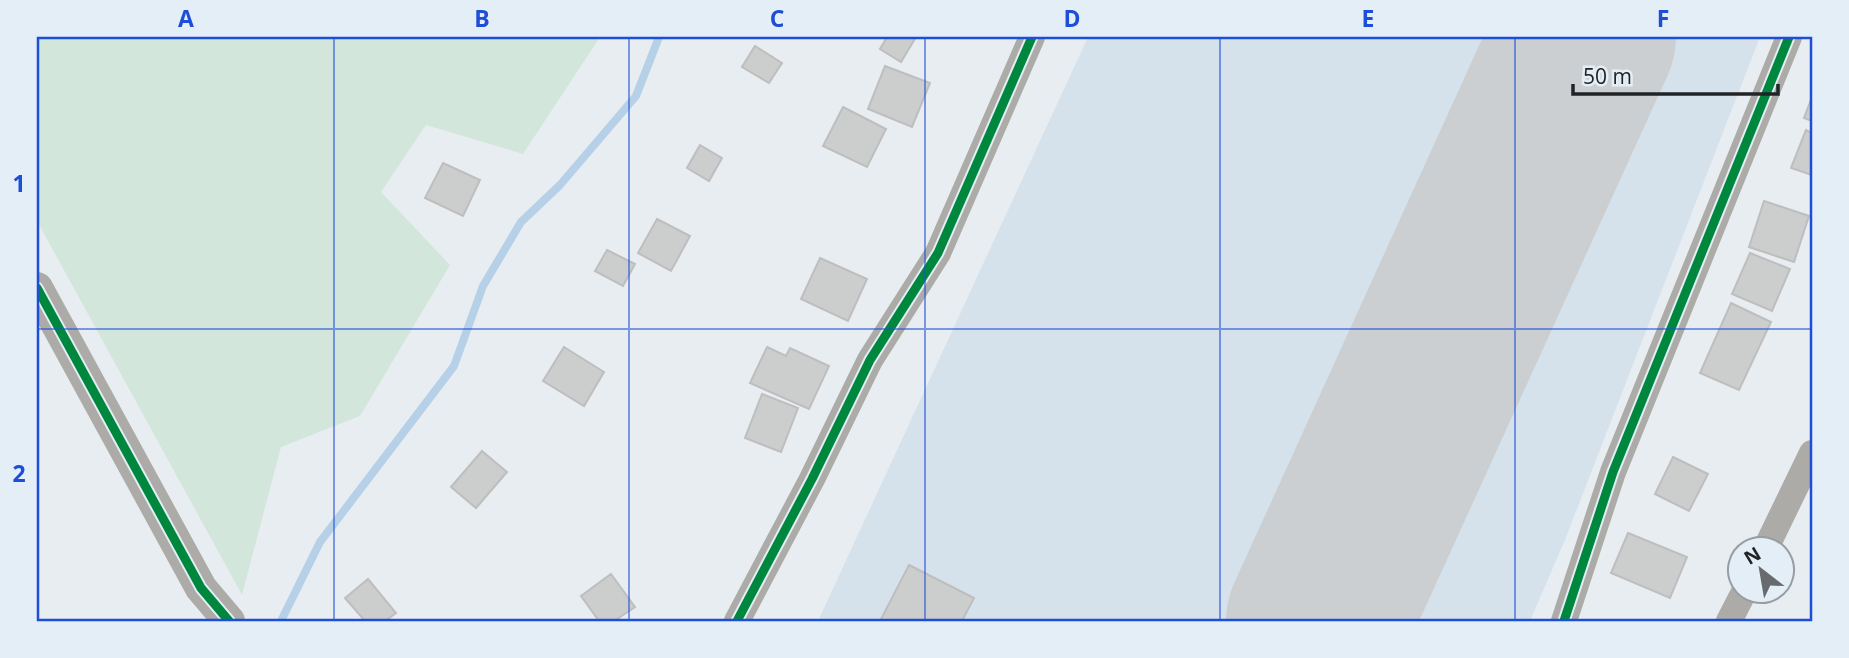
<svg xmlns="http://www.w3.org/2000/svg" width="1849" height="658" font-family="'Open Sans',sans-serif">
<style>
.built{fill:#d6e2eb}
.green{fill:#d3e6db}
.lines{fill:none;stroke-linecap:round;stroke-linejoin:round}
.stream{stroke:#b6d0e8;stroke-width:8}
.runway{stroke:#cbcfd2;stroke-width:184}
.building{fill:#cccdcd;stroke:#bebebf;stroke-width:2}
.minor{stroke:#acaba7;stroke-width:26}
.tertiary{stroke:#acaba7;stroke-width:32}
.cycleway-casing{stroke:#e4eef6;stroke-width:13}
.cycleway{stroke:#00873e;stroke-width:9}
.grid{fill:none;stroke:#1d4ed8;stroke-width:2;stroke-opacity:0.55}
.neatline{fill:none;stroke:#1d4ed8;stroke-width:2.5}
.grid-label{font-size:23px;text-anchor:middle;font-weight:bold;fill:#1d4ed8}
</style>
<rect width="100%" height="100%" fill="#e8edf2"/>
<path class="built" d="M1088 37H1760L1565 540 1530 621H818Z"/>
<path class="green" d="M37 37H600L523 154 426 125 381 192 450 265 360 416 281 447 242 595 37 221Z"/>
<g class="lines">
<path class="stream" d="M281 621 320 542 454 366 483 286 521 222 560 185 636 96 659 37"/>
<path class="runway" d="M1318 621 1584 37"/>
</g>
<path class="building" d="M887 37H916L901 62 880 49Z
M755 46 782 63 769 83 742 67Z
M885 66 930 83 912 127 868 109Z
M1812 97V121L1804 118Z
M843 107 886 129 867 167 823 146Z
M1806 130 1812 133V175L1791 168Z
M700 145 722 158 709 181 687 168Z
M443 163 480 180 463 216 425 198Z
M1764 201 1809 216 1794 262 1749 247Z
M657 219 690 236 671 271 638 253Z
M607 250 635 264 623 286 595 271Z
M1750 253 1790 269 1772 311 1732 294Z
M820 258 867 279 848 321 801 299Z
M1731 303 1771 322 1739 390 1700 373Z
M564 347 604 372 584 406 543 381Z
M767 347 786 356 790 348 829 366 809 409 750 383Z
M762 394 798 408 781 452 745 438Z
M482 451 507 472 476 508 451 487Z
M1673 457 1708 474 1689 511 1655 494Z
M1628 533 1687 557 1670 598 1611 573Z
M909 565 974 598 962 621H880Z
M611 574 635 607 614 621H599L581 596Z
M368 579 396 613 385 621H365L345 598Z"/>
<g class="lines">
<path class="minor" d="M1765 550 1812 453
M737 621 812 479 870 360 938 253 1032 37
M1564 621 1613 472 1789 37
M1729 621 1744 592"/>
<path class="tertiary" d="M37 288 201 588 229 621"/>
<defs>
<path id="cycleway" d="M37 288 201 588 229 621
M737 621 812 479 870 360 938 253 1032 37
M1564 621 1613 472 1789 37"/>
</defs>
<use href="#cycleway" class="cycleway-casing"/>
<use href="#cycleway" class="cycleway"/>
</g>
<path class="grid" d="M334 37V621M629 37V621M925 37V621M1220 37V621M1515 37V621M37 329H1812"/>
<rect width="1849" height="658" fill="none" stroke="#e4eef6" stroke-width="77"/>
<g transform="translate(1761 570) rotate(329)"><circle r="33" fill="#e4eef6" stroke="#969da3" stroke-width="2"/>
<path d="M0-5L12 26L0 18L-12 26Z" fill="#676a6e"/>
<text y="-10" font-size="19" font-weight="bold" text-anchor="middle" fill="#212427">N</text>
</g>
<path d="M1573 84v10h205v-10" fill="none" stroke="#212427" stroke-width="3.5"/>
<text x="1583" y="84" font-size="21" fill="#212427" stroke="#e4eef6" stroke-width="5" paint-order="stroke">50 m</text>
<rect x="38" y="38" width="1773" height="582" class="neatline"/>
<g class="grid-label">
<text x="186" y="27">A</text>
<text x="482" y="27">B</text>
<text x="777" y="27">C</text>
<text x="1072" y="27">D</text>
<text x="1368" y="27">E</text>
<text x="1663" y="27">F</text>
<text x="19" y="192">1</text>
<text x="19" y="482">2</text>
</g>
</svg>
